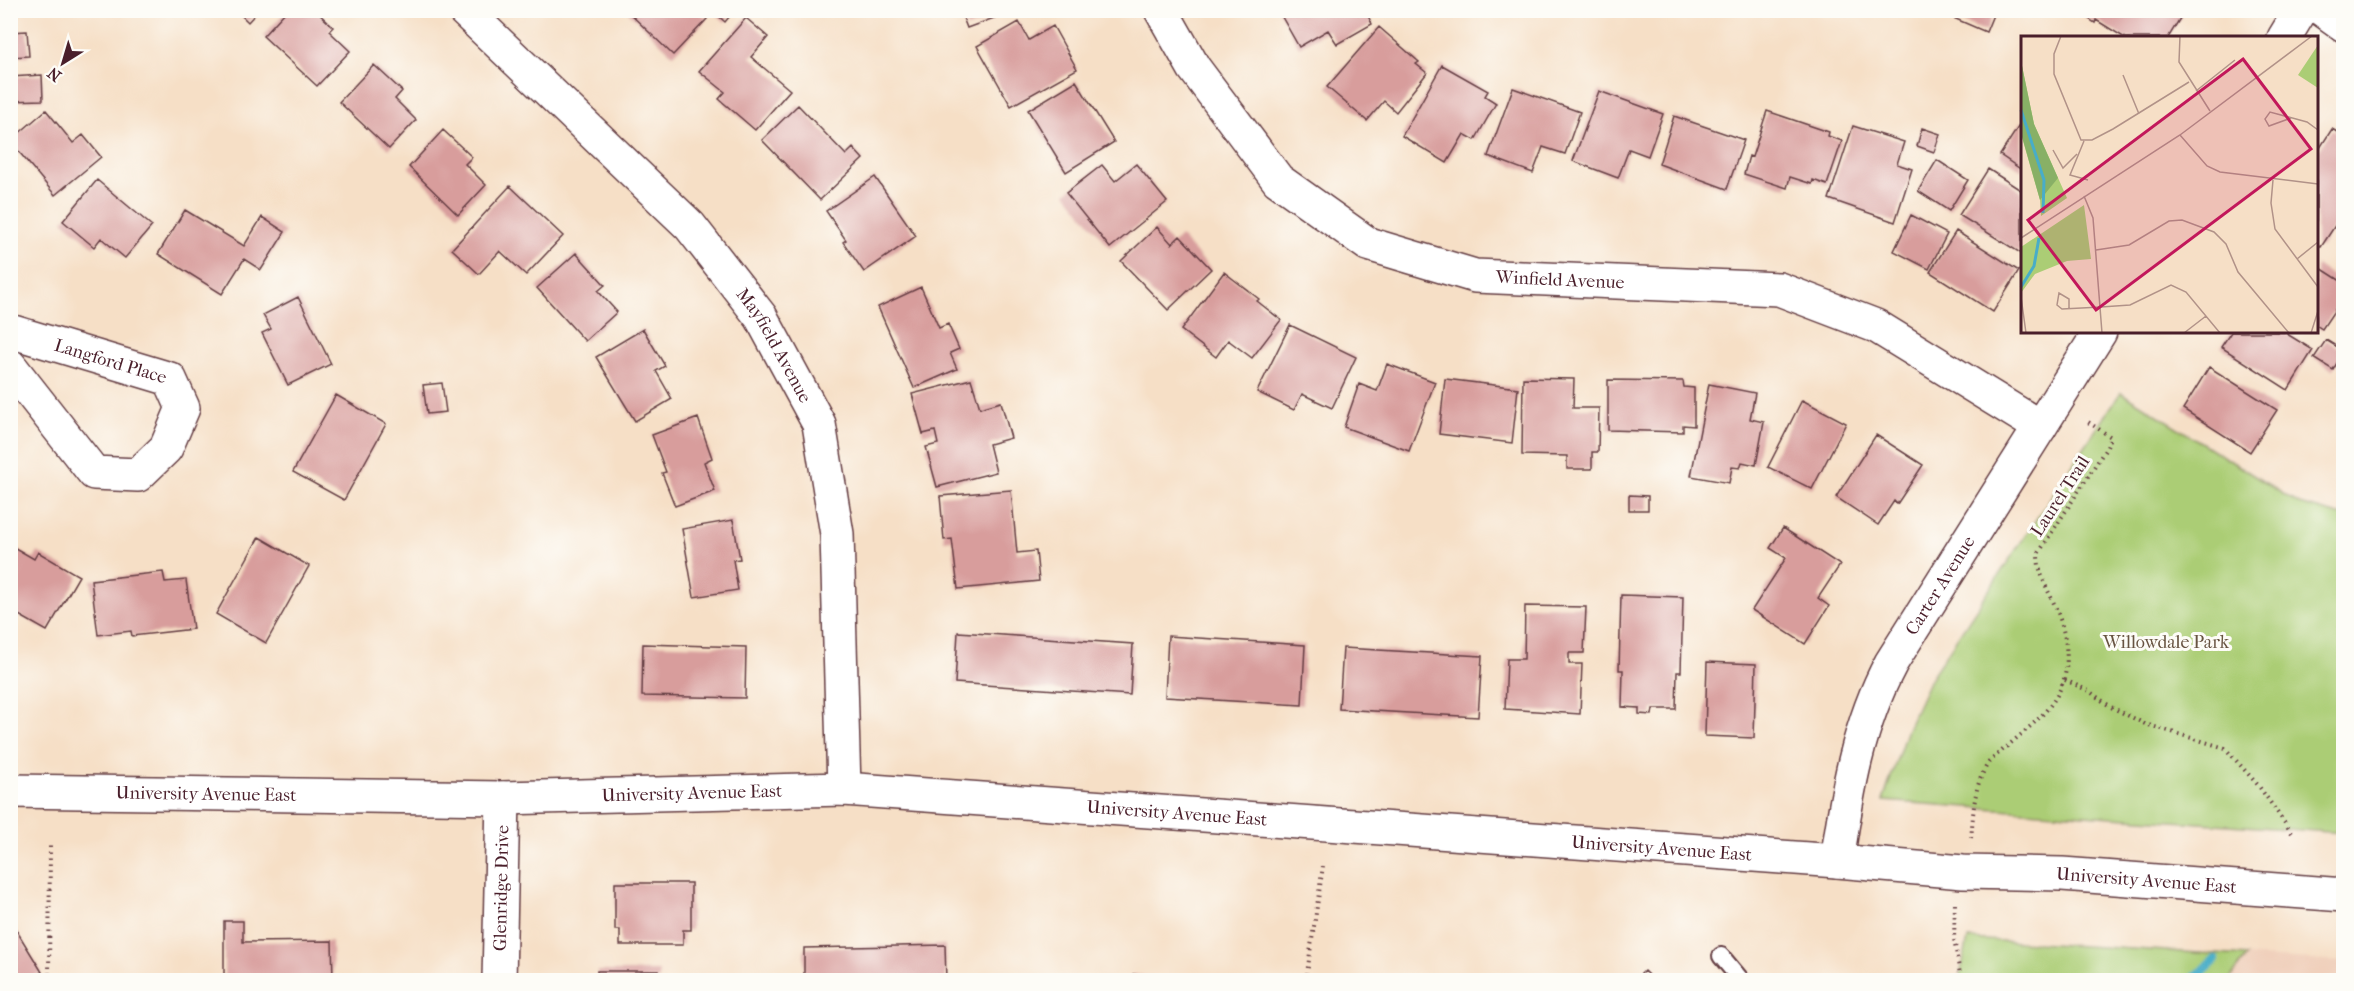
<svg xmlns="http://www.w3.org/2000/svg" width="2354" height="991" font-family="'IM FELL French Canon',serif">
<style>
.built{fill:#f0d0bc}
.green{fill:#abcd75;stroke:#7a7650;stroke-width:1.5}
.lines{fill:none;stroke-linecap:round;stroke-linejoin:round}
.stream{stroke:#48adc8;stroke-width:10}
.building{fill:#d89d9c}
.service-casing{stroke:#643c42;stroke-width:20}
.minor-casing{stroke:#643c42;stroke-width:36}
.secondary-casing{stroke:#643c42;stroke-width:36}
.path{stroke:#643c42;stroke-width:4;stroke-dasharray:1.5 4.5;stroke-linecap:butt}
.service{stroke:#fff;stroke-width:16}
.minor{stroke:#fff;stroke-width:33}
.secondary{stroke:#fff;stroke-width:33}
.labels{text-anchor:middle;stroke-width:6;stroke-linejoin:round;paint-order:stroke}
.street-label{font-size:18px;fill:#4a1f2b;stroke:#fdfcf7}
.park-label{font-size:18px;fill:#675341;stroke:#fdfcf7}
.inset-river{fill:none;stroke:#48adc8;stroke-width:3}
.inset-road{fill:none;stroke:#b19288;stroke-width:1.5}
.view{fill:#c2185b;fill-opacity:0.15;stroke:#c2185b;stroke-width:3}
.inset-edge{fill:none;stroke:#4a1f2b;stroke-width:3}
</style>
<rect width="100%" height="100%" fill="#fdfcf7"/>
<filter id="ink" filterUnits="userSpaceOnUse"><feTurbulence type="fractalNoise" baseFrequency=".0167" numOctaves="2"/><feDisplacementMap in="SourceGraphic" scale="12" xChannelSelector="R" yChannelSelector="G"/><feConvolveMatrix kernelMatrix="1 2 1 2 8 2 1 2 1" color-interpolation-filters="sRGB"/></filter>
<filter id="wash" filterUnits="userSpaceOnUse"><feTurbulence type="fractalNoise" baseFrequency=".008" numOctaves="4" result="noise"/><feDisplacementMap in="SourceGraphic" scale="24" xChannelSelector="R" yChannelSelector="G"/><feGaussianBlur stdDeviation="1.35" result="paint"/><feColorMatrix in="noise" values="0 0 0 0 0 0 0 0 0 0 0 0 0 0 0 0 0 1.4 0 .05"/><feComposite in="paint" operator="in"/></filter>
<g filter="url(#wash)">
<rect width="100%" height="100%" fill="#f6dfc6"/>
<path class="built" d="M2247 956 2343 962V980H2229Z"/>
<path class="green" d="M2121 392 2299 504 2343 516V833L1883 801 1907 729 1931 677Z
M1968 939 2247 956 2229 980H1959Z"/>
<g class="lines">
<path class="stream" d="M2193 980 2215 960"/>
</g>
<g id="blocks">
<path class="building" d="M236 10H259L248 22Z
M287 10H315L333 27 329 31 350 51 317 86 263 36Z
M626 10H698L707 19 673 55Z
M712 10H735L725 22Z
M960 10H1013V11L967 28Z
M1278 10H1365L1372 24 1337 44 1328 30 1299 47Z
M1935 10H1995L1986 32Z
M2076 10H2174L2182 15 2168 38H2125L2096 20 2095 23Z
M746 18 768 37 751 57 790 90 755 130 719 99 725 92 699 71Z
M1019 22 1029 40 1053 26 1077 69 1011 106 977 46Z
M1379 27 1419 62 1416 64 1427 73 1396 112 1384 101 1367 121 1327 87Z
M27 31 29 56 10 57V32Z
M374 65 402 91 395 99 416 120 389 149 339 102Z
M1442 65 1488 91 1485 96 1496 103 1475 140 1464 134 1447 163 1402 136Z
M42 75 43 100 10 101V77Z
M1076 81 1114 142 1066 172 1028 110Z
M1513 88 1580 112 1565 154 1543 147 1533 173 1488 156Z
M1599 91 1663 114 1648 156 1629 149 1618 178 1573 161Z
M798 105 846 155 853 148 863 159 820 200 762 140Z
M46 110 73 143 83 135 101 157 55 195 10 141Z
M1767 111 1829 132 1828 136 1842 141 1827 185 1813 180 1812 184 1790 177 1787 188 1744 174 1749 156 1752 157Z
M1674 116 1744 140 1727 189 1659 164Z
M2022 121V170L2000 155Z
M1853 126 1904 142 1897 164 1912 169 1895 222 1829 199Z
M1922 128 1940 134 1934 152 1917 146Z
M2332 129 2344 136V212L2321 247 2316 245V154Z
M443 130 472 157 465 164 486 185 458 215 409 167Z
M1937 160 1968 180 1949 211 1918 191Z
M1136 164 1167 202 1110 248 1066 193 1102 165 1115 181Z
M1988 169 2022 191V254L1959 215Z
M875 177 916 236 864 272 843 242 846 240 826 211Z
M97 180 152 226 125 258 101 238 94 247 63 221Z
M510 186 563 236 526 275 500 251 479 274 452 249Z
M185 210 244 246 262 217 285 232 261 270 244 259 222 294 158 254Z
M1911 215 1947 234 1929 269 1894 251Z
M1157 227 1172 244 1180 236 1211 269 1168 310 1121 261Z
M1956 231 2019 271 1993 312 1930 272Z
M576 253 605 285 598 291 617 312 585 341 537 288Z
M2316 265 2344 283V296L2322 329 2316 325Z
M1224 272 1259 299 1257 301 1281 320 1252 358 1228 340 1216 357 1181 330Z
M921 287 939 328 948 324 959 349 950 353 957 369 914 388 878 307Z
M298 297 331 364 288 385 262 333 271 329 263 315Z
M1290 325 1356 357 1332 408 1302 394 1294 410 1257 392Z
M643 329 665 366 656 371 672 399 635 421 596 357Z
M2231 332H2289L2287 334 2313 350 2288 390 2221 347Z
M2326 340 2344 351 2333 370 2314 358Z
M1387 364 1435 382 1409 451 1344 427 1359 384 1377 391Z
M2209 367 2277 410 2250 452 2183 409Z
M1523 378 1574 379 1573 408H1599L1598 452H1592V469H1567V456L1522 455Z
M971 379 980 408 1001 402 1011 438 989 444 996 472 937 487 926 447 938 444 935 431 923 434 912 394Z
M1445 379 1518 388 1512 443 1439 434Z
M1608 380 1683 381 1684 387 1694 388V426L1683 425V432L1608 430Z
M442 383 446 412 427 414 423 385Z
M1709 384 1755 393 1750 419 1764 422 1756 465 1742 462 1740 468 1732 467 1729 483 1691 476Z
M336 395 386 424 344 500 293 472Z
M1802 400 1846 423 1812 489 1768 467Z
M698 418 712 458 704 462 715 491 675 506 662 473 666 472 652 435Z
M1876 435 1923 465 1897 504 1894 501 1878 525 1836 497Z
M1011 490 1017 553 1036 551 1039 581 958 589 952 539 944 540 940 496Z
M1629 495 1648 496V510H1629Z
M733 520 740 559 733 560 738 590 694 597 682 529Z
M1783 528 1840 565 1818 598 1829 606 1805 644 1752 610 1786 558 1770 548Z
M259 537 309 566 266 643 216 614Z
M10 545 34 559 38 552 79 576 47 631 10 610Z
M163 572 165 582 186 580 193 629 132 636 131 631 98 635 91 580Z
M1621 595 1683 597 1681 672H1677L1676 709H1653L1652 715 1639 714V708L1622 707 1623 670H1619Z
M1525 606 1586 607 1584 653H1569V664H1582L1580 714 1505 709 1507 659H1524Z
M958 632 1133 644 1130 695 955 683Z
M1168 636 1305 645 1302 705 1165 697Z
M643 644 746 647 745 698 642 696Z
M1343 648 1482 656 1478 717 1339 709Z
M1707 662 1756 664 1754 738 1705 736Z
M615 883H691V930H683V945H620V930H615Z
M10 920 42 972 28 980H10Z
M224 921H243V942L332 941 333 980H224Z
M945 945 946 980H804V948Z
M597 971H659V980H597Z
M1644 971 1653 980H1635Z
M1133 974 1161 979V980H1132Z"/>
</g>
</g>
<g filter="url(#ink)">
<use href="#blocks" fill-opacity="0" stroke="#643c42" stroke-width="1.5"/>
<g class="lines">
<defs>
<path id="service" d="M1721 956 1741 980"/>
<g id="minor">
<path id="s1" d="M464 10 690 226 761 317 819 424 837 534 844 789"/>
<path id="s2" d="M1161 10 1194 68 1278 180 1368 244 1475 276 1779 289 1876 326 2040 427"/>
<path d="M2323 10 2344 25"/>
<path d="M2284 38 2301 10"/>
<path id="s3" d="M10 331 170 379 183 408 166 448 138 475 94 473 10 366"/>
<path id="s4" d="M1837 861C1847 792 1858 725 1891 663L2100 332"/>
<path id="s5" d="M499 980 503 798"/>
</g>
<g id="secondary">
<path id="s6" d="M10 791 503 798 844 789 1837 861 1963 872 2062 874 2344 895"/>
</g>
</defs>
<use href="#service" class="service-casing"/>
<use href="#minor" class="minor-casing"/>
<use href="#secondary" class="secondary-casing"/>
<path class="path" d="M2065 680 2089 691 2111 707 2145 724 2225 748 2258 785 2294 836
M1971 838C1974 810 1973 786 1989 762 2040 716 2084 696 2060 619 2053 596 2038 579 2038 554L2107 447 2111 437 2085 420
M1955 904 1954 939 1961 980
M49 980 50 844
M1306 980 1323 866"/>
<use href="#service" class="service"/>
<use href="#minor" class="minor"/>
<use href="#secondary" class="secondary"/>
</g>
</g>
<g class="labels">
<g class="street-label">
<text dy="6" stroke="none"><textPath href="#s2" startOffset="514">Winfield Avenue</textPath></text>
<text dy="6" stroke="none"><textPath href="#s1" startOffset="459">Mayfield Avenue</textPath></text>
<text dy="6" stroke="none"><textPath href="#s3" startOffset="105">Langford Place</textPath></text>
<text transform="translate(2060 496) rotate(-57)" y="6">Laurel Trail</text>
<text dy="6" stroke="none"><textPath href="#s4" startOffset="298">Carter Avenue</textPath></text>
<text dy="6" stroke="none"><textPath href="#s6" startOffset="196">University Avenue East</textPath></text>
<text dy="6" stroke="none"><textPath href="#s6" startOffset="682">University Avenue East</textPath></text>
<text dy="6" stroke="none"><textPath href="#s6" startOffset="1168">University Avenue East</textPath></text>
<text dy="6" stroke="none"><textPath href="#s6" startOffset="1654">University Avenue East</textPath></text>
<text dy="6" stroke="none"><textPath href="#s6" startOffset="2140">University Avenue East</textPath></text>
<text dy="6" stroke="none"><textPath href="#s5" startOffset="92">Glenridge Drive</textPath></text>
</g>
<g class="park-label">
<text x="2166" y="648">Willowdale Park</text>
</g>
</g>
<g transform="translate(2021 36)">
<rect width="297" height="297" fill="#f6dfc6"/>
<path d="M297 9V52L277 39ZM0 25 13 88 46 162 20 180 19 164 0 98ZM63 169 70 223 46 225 14 238 0 257V211Z" fill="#abcd75"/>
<path d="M0 25 13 88 37 142 19 164 0 97Z" fill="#88b066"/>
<path class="inset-river" d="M0 74 23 144 22 177M0 251 13 230 18 202"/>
<path class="inset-road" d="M40 0 33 18V38L60 104H71L92 93 168 46M159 0 158 26 189 75M102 39 118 78M175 55 214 24M270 82 248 90 244 83 249 76 286 86 297 94M159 99 186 130 199 136 297 148M63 105 49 139 67 144M32 114 42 132 56 118M252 144 250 167 254 193 297 251M63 160 72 182 81 297M0 202 159 99 291 0M75 214 108 209 148 185 161 184 193 196 205 208 217 236 268 297M276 223 297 206M0 261 5 297M48 272V263L38 257 36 269 41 273 80 271 109 269 150 249 165 256 199 297M163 297 185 280M290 297 297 275"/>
<path class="view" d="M222 23 290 113 75 274 7 184Z"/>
<rect width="297" height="297" class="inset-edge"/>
</g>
<rect width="2354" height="991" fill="none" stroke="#fdfcf7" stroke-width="36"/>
<g transform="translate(63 63) rotate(217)" stroke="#fdfcf7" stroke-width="4.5" paint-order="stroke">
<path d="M0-4.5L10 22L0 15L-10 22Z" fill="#4a1f2b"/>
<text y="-9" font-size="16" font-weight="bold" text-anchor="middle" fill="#4a1f2b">N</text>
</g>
</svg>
